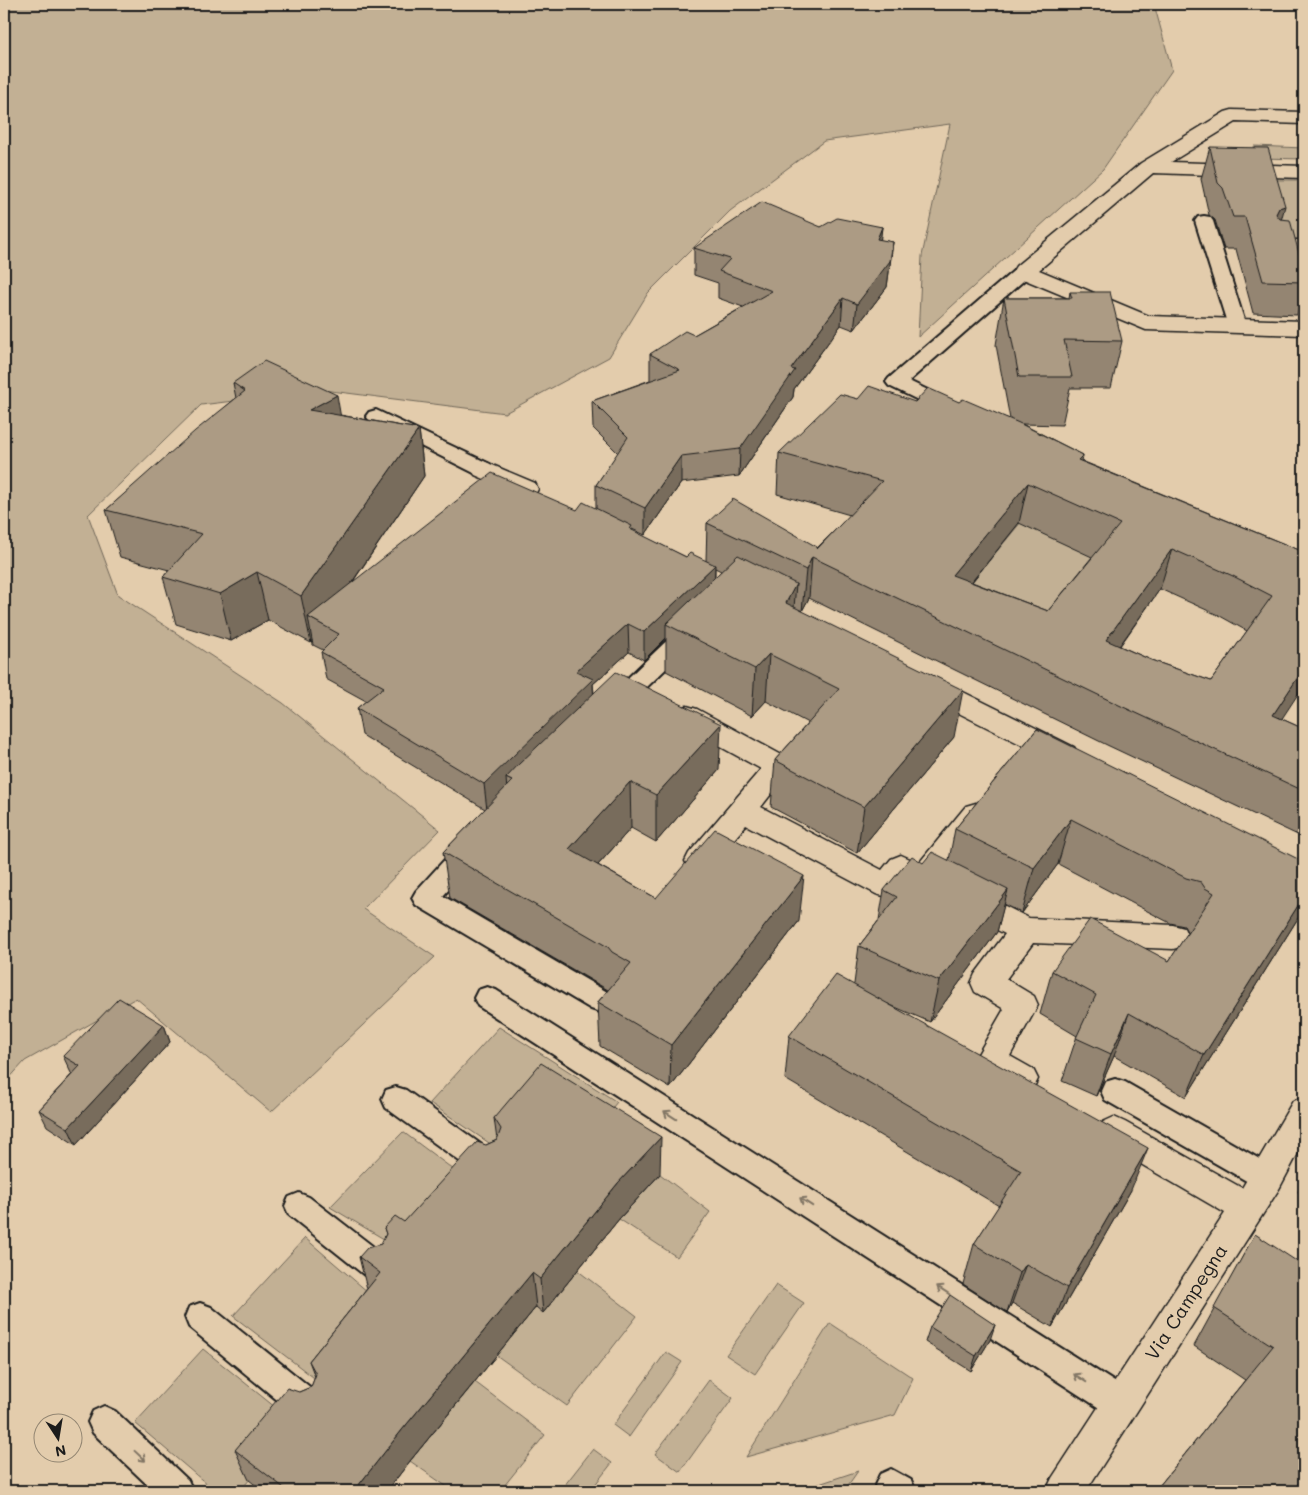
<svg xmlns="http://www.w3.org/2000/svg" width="1308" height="1495" font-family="Mali,sans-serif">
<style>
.green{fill:#c2b094;stroke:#6f6658}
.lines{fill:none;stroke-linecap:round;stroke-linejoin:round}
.lane-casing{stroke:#1c1c1c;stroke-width:4}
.street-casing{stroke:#1c1c1c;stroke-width:3}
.lane{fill:#e3ccac;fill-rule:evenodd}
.street{fill:#e3ccac;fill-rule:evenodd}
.wall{fill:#948572;stroke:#1c1c1c;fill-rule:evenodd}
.shaded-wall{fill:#786c5c;stroke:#1c1c1c}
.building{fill:#ac9b84;stroke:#1c1c1c;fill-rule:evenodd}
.oneway{stroke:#807464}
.labels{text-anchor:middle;stroke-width:4;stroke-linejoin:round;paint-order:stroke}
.near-street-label{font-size:19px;fill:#1c1c1c;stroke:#e3ccac}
</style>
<rect width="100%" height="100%" fill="#e3ccac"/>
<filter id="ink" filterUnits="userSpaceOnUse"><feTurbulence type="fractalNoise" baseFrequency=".02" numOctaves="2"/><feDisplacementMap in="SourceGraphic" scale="10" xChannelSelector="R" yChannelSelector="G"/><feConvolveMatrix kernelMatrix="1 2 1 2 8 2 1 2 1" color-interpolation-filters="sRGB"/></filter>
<g filter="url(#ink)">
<path class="green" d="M4 4H1154L1172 70 1103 169 918 337 922 256 950 124 824 141 730 211 648 293 609 357 505 413 323 390 201 405 88 515 118 595 283 703 440 830 363 909 435 957 271 1112 136 998 25 1061 4 1084Z
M1254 146 1304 148V159L1257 158Z
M1259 180H1304V240H1276Z
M1026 516 1109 565 1039 651 951 607Z
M499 1027 617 1102 593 1132 501 1151 430 1103Z
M403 1132 477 1187 404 1251 330 1207Z
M660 1174 710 1212 677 1257 619 1219Z
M305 1238 368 1292 326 1387 233 1316Z
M577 1270 637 1316 567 1406 496 1355 536 1307Z
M776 1285 804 1303 755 1374 726 1355Z
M830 1323 913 1378 895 1415 746 1457Z
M203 1349 296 1424 240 1491H215L135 1423Z
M666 1352 682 1362 629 1437 613 1425Z
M709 1380 733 1398 680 1472 655 1454Z
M475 1382 545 1435 500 1491H453L410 1461Z
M593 1449 612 1463 590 1491H560Z
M858 1471 844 1491H798Z"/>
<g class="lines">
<defs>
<path id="lane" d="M1204 216 1210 217 1213 221 1246 326 1244 330 1237 332 1230 330 1228 326 1195 221 1198 217Z
M1024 265 1030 267 1033 271 1030 275 909 381 959 405 962 409 959 413 952 415 945 413 889 386 886 382 889 378 1018 267Z
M376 410 490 464 493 469 490 474 483 476 476 474 369 420 366 416 369 412Z
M690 624 698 626 701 632 698 638 623 710 615 713 607 710 603 704 607 698 682 626Z
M467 842 476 845 479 852 476 859 443 896 609 993 613 1001 609 1009 600 1012 591 1009 416 905 412 898 416 891 458 845Z
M487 987 496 990 1132 1393 1137 1404 1132 1415 1121 1419 1110 1415 478 1006 474 998 478 990Z
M1115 1079 1125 1082 1277 1169 1281 1178 1277 1187 1267 1191 1257 1187 1105 1100 1101 1091 1105 1082Z
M396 1087 406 1090 500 1158 504 1167 500 1176 490 1180 480 1176 386 1108 382 1099 386 1090Z
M299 1193 309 1197 388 1258 393 1268 388 1278 378 1282 368 1278 289 1215 285 1206 289 1197Z
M200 1303 211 1307 321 1396 326 1407 321 1418 310 1422 299 1418 189 1327 185 1317 189 1307Z
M104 1406 115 1411 188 1480 193 1491H154L93 1433 88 1422 93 1411Z
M891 1469 911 1480 916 1491H878L875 1485 880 1474Z"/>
<path id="street" d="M1232 110 1304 112V124L1236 122 1171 162 1304 166V178L1153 173 1039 270 1149 316 1304 321V335L1146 330 1016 276 1013 271 1016 266 1141 163 1225 112Z
M1278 240H1304V252L1271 250 1268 246 1271 242Z
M483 461 535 483 538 489 535 495 526 497 475 475 471 469 475 463Z
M928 676 937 679 1074 747 1078 754 1074 761 1064 764 1054 761 919 693 915 686 919 679Z
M687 706 697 709 789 759 793 766 761 807 882 870 891 859 901 855 919 863 966 806 976 803 986 806 990 814 986 822 943 875 1029 918 1173 925 1184 928 1188 937 1184 946 1173 949 1033 943 1006 979 1034 996 1038 1005 1010 1056 1033 1069 1038 1079 1033 1089 1022 1093 1011 1089 979 1071 974 1061 1004 1009 975 992 971 983 975 974 1005 934 905 883C896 895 891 899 876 894L746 825 709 869 699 873 689 869 685 861 689 853 761 769 677 723 673 716 677 709Z
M1304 1097V1142L1279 1189 1086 1491H1046L1052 1478 1225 1213 1103 1142 1098 1132 1103 1122 1114 1117 1125 1122 1242 1188 1293 1101Z"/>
</defs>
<use href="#lane" class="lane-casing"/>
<use href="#street" class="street-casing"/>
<use href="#lane" class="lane"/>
<use href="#street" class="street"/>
</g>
<path class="wall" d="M1304 25V53L1300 41Z
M1210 147 1281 219 1304 272V291L1297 315 1253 313 1236 249H1224L1215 220 1209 215 1201 179Z
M821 227H882L880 240 893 242 887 287 854 330 841 325 794 389 793 397 739 476 681 483 645 535 632 529V531L686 557 706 561 707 523 817 548 850 515 777 494 779 453 858 399 915 402H959L1010 419 996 345 1004 298H1069L1070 292 1122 341 1111 388H1070L1062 425 1022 424 1083 455 1082 461 1304 552 1282 719 1304 729V838L1107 745 809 598 802 611 954 737 857 853 771 807 775 760 808 723 766 701 752 716 666 671V638L644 660 629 652 593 684 594 693 719 770 656 842 631 828 598 865 656 898 799 921 670 1088 600 1046 598 1002 608 990 450 898 443 852 485 809 362 735 357 708 366 701 326 679 321 652 323 650 313 645 312 640 311 643 268 620 231 641 176 624 163 577 169 570 120 557 106 510 236 398 233 383 340 415 419 429 424 476 352 583 577 510 596 508V485L618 453 593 428 592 401 650 380V354L694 335 743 307 718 298V283L694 275V248ZM1019 523 1092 557 1048 611 972 582ZM715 568 721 571 715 577ZM1160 589 1220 616 1247 631 1211 681 1151 660 1120 646Z
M1037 729 1300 915 1186 1097 1114 1056 1096 1096 1062 1081 1077 1036 1040 1014 1052 971 1169 961 1188 933 1184 926 1170 923 1058 864 1022 913 1004 904 997 932 930 1022 888 1004 1131 1190 1052 1327 1012 1303 1007 1312 963 1284 974 1244 999 1206 785 1079 789 1036 854 984 859 946 879 920 884 890 923 863 949 860 955 829Z
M164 1025 170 1042 76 1145 47 1126 39 1110 72 1074 71 1073 63 1056Z
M494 1118 660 1174 619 1219 543 1313 536 1307 410 1461 387 1491H263L249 1480 235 1450 299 1392 311 1387 315 1377 309 1361 367 1289 359 1257 381 1244 386 1234 384 1228 404 1222 486 1145 497 1140Z
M1304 1180V1198L1298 1192Z
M1255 1234 1304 1477 1293 1491H1155L1245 1380 1194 1346Z
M930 1327 990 1340 971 1371 925 1342Z"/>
<path class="shaded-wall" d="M1285 206 1276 239V214L1279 208Z
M882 227 879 253 877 239Z
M893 242 887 287 854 330 857 304Z
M843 298 841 325 794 389 793 397 739 476 740 449 791 369Z
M337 395 345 442 309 410Z
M419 429 424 476 323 625 308 617 312 640 311 643 301 596Z
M1083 455 1074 496 1078 460Z
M681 456V483L645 535V508Z
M1028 483 1019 523 945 615 952 575Z
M1172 549 1160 589 1095 680 1106 640Z
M812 557 809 598 802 611 806 570Z
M715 565 714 593 666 624V638L644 660V632Z
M257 572 268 620 231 641 220 594Z
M796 584 792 631 786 603Z
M628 624 629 652 593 684 594 707 512 781 506 778 507 791 487 810 484 784 576 671Z
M769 654 766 701 752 716 755 669Z
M1304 668V685L1258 755 1273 715Z
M963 690 954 737 857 853 864 807Z
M721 724 719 770 656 842V795Z
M630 782 631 828 572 894 569 849Z
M1071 819 1058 864 1022 913 1034 868Z
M804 876 799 921 670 1088 671 1045Z
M1008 890 997 932 930 1022 939 981Z
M1304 896V906L1300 915 1186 1097 1204 1055Z
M1129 1013 1114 1056 1096 1096 1111 1054Z
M164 1025 170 1042 76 1145 68 1128Z
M661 1137 660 1174 619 1219 543 1313 540 1279 618 1183Z
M1148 1148 1131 1190 1052 1327 1067 1288Z
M1026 1264 1012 1303 1007 1312 1020 1273Z
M532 1273 536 1307 410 1461 387 1491H354L402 1430Z
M995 1325 990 1340 971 1371 976 1356Z"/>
<path class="building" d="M1210 147 1268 148 1285 206 1279 208 1276 214 1280 219 1290 220 1304 272V282L1263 281 1245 217H1233L1223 188 1218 183Z
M762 202 821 227 837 218 882 227 877 239 893 242 890 261 857 304 843 298 791 369 795 370 740 449 681 456 645 508 596 485 628 437 592 401 680 370 650 354 685 331 694 335 772 291 719 271 730 259 694 248Z
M1070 292H1110L1122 341 1064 340 1072 377H1019L1004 298H1072Z
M264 361 337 395 309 410 419 429 301 596 257 572 220 594 163 577 202 534 106 510 195 431 245 391 233 383Z
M869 386 915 402 928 388 959 402 963 399 1019 423 1083 455 1078 460 1304 552V668L1273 715 1304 729V791L1119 705 812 557 806 570 707 523 733 499 817 547V549L882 481 779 453 840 394 858 399ZM1028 483 1120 524 1048 611 952 575ZM1172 549 1233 576 1272 596 1211 681 1151 660 1106 640Z
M492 473 577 510 583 502 632 526 630 529 686 557 690 553 715 565 644 632 628 624 576 671 593 679 484 784 357 708 384 687 321 652 339 634 308 617Z
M738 555 796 584 786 603 963 690 864 807 775 760 839 689 769 654 755 669 666 624Z
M616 672 721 724 656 795 630 782 569 849 656 898 715 829 804 876 671 1045 598 1002 631 963 612 952 608 947 443 852 512 781 506 778 519 764Z
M1037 729 1304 862V896L1204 1055 1129 1013 1111 1054 1076 1038 1096 995 1052 971 1090 919 1169 961 1214 893 1205 888 1201 882 1186 878 1071 819 1034 868 955 829Z
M932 852 1008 890 939 981 859 946 897 897 884 890 912 856 923 863Z
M836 975 1148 1148 1067 1288 1026 1264 1020 1273 974 1244 1021 1171 789 1036Z
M119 998 164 1025 68 1128 39 1110 80 1066 63 1056Z
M541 1063 661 1137 618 1183 540 1279 532 1273 402 1430 354 1491H288L235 1450 287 1388 299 1392 311 1387 316 1374 309 1361 380 1273 359 1257 367 1248 381 1244 386 1234 384 1228 395 1216 404 1222 477 1142 486 1145 497 1140 501 1129 494 1118Z
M1255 1234 1304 1266V1476L1293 1491H1155L1273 1346 1214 1308Z
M950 1295 995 1325 976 1356 930 1327Z"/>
<defs><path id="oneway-shaft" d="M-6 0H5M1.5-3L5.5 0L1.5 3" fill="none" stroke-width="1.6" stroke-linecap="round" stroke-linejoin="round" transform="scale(1.25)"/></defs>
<g class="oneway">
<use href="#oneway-shaft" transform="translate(670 1115) rotate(-147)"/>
<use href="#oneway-shaft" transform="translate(806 1202) rotate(-147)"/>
<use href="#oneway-shaft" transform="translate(943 1290) rotate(-147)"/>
<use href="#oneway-shaft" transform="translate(1080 1378) rotate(-147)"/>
<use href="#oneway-shaft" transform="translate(140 1456) rotate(43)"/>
</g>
</g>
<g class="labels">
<g class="near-street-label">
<text transform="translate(1186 1302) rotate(-57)" y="7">Via Campegna</text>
</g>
</g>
<rect width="1308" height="1495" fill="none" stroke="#e3ccac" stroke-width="20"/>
<rect x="10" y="10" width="1288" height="1475" fill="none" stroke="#1c1c1c" stroke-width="2" filter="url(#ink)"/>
<g transform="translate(58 1438) rotate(168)"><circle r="24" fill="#e3ccac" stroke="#938672"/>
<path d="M0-4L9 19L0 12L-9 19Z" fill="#1c1c1c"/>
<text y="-8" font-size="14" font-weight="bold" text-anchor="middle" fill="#1c1c1c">N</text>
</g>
</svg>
